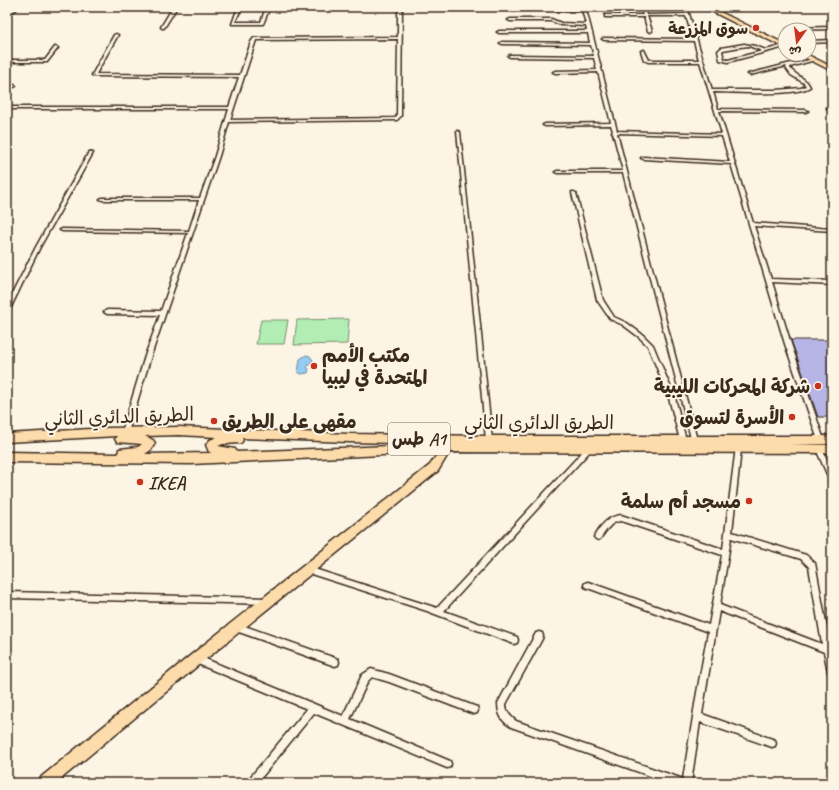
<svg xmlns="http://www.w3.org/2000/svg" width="839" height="790" font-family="Caveat,'Playpen Sans Arabic',sans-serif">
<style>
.green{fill:#b2eeb4;stroke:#768c69}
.water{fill:#95ccf3;stroke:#718b9e}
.building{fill:#b7b5e6;stroke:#3b2a1e}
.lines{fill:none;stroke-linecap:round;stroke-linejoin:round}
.minor-casing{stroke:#3b2a1e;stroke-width:3}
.primary-casing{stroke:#3b2a1e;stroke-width:3}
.trunk-casing{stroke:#3b2a1e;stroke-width:3}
.minor{fill:#fcf5e5;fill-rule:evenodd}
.primary{fill:#fddcac;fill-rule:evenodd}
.trunk{fill:#fddcac;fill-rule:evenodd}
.poi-dot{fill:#c8321e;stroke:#fcf5e5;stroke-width:1.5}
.labels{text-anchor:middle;stroke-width:4;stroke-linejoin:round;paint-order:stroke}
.far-poi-label{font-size:16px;font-weight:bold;fill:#3b2a1e;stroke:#fcf5e5;text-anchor:end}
.shield{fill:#fcf5e5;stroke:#75675a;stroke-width:1}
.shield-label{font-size:18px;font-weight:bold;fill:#3b2a1e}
.poi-label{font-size:19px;font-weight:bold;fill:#3b2a1e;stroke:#fcf5e5;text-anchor:start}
.street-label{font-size:19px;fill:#3b2a1e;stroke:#fcf5e5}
</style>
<rect width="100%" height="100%" fill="#fcf5e5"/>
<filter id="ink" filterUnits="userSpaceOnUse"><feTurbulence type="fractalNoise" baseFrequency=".025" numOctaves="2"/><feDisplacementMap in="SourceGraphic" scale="8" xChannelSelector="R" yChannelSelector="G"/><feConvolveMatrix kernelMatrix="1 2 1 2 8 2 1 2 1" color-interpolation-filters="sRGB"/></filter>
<g filter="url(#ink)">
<path class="green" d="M349 319 347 344 294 345 297 320Z
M261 320H288L284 344H256Z"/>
<path class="water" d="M306 355 310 356 313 360 307 367 309 369 308 373 301 374 298 372 300 359Z"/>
<path class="building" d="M791 340H832V417H818Z"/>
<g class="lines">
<defs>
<path id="minor" d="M15 7H19L14 11 7 12V10L12 9Z
M173 7H177L164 28H162L161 27Z
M238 7H242L235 22H261L266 7H270L263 24H232Z
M398 7H402L401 116 397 120 229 122 219 156 151 356 128 432 127 434H123L122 432 145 356 160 315 107 314 104 312 107 310 161 311 188 233 62 231 60 230 62 229 189 231 199 200H102L100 199 102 198H200L215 156 229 109H7V107H229L239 77 94 76 92 75 114 35 116 34 118 35 96 74 240 75 251 42 254 38 398 37ZM398 39 397 116 395 118 230 120 256 40Z
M581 7H585L586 9 617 131 722 134 700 62H648L644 60 641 51 644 50 649 60H699L694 41 604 40 602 39 604 38 693 39 686 16H647L652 31 650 32 648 31 644 17H605V15H643L640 7H644L646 15 686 14 683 7H687L712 90H777L801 88 806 86 804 83 791 75 786 68 787 66 750 75 748 74 791 63 793 64 813 59 815 60 790 67V68C796 77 806 77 810 87 793 97 735 92 713 92L718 109 806 110 808 111 806 112 719 111 753 223 832 229V231L754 226 771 279 832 281V285L772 282 791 344 824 440 823 442H819L818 440 785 344 731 164 643 159 641 158 643 157 730 162 722 136 617 133 697 440 696 442H692L623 173H557L555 172 557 171H623L613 133 612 132 613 131 611 125 545 126 543 125 545 124 611 123 598 72 555 73 553 72 555 71 597 70 594 58 510 57 508 56 510 55 594 56 591 45 502 44 500 43 502 42 590 43 588 33H499L497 32 499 31H587L586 26 561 25 551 21H510L508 20 510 19H551L561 23 586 24 582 10H507L505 9 507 8H582Z
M752 7H792L790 8 710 10 708 9 710 8Z
M832 27V29L789 30 787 29 789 28Z
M832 40V42L809 43V41Z
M744 44 755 46 766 50 784 45H785V47L728 62 720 60 718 51 721 48ZM749 46 762 51 728 60 724 59 722 51 723 50 740 47Z
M55 47 58 48 47 62H7V60H45Z
M7 85H14L16 86 14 87H7Z
M832 106V114H831L827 108Z
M457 131 460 132 492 440 491 442H487L486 440Z
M89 152 93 153 40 247 10 309 7 311V304L36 247Z
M572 192H574L576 193 603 300 614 317 627 323 643 335 653 345 675 398 686 440 685 442H681L680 440 669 398 648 346 639 337 623 325 610 319 597 300 572 193Z
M587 447H591L592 449 444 611 517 637 518 640 517 643 514 644 427 611 308 573 305 572 304 570 305 568 308 567 437 608Z
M736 447H740L741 449 732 532 806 555 815 563 832 655V676L829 675 828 672 824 652 719 611 702 714 775 740 776 743 775 746 772 747 700 722 691 783H670L514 728C503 724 498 715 498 703L536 633 539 632 542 633 543 636 542 639 506 704C506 712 510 716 516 721L683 779 696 698 708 632 585 587 584 585 585 583 588 582 709 625 722 555 621 521C611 521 606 531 600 539L598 540 596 539 594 537C600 526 608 516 621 515L723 549ZM731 538 801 559 809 567 822 644 720 605Z
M817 447H821L822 449 832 471V482L830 481 829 479 816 449Z
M7 592 267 598 270 599 271 601 270 603 267 604 7 598Z
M236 623 335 658 338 659 339 662 338 665 335 666 236 631 233 630 232 627 233 624Z
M196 655 343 716 362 675 371 669 389 674 474 706 477 707 478 710 477 713 474 714 389 682 372 677 368 681 350 719 450 761 451 764 450 767 447 768 314 713 257 783H247L248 780 307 709 193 662 192 659 193 656Z"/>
<path id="primary" d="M703 7H710L785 44V48Z
M798 54H806L832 67V71Z
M447 444 451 445 452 448 438 471 201 663 56 783H38L40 778 191 655 430 465 443 445Z"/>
<path id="trunk" d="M179 427 349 434 489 436H832V444H789L832 445V453L447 452 191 464 7 462V452L118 454 119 449 138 447 142 444 117 442 115 439 117 436 7 442V434L107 428ZM179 435 217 437 210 440 206 445 209 452 212 453 145 454 151 450 155 443 153 440 145 436ZM242 438 349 442 442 444 237 452 235 449 218 446 223 444 241 443 243 440Z"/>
</defs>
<use href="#minor" class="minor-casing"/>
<use href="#primary" class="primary-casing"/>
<use href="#trunk" class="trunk-casing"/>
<use href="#minor" class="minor"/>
<use href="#primary" class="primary"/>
<use href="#trunk" class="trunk"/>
</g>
</g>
<g class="poi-dot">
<circle cx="756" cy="28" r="4"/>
<circle cx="314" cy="366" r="4"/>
<circle cx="818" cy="386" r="4"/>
<circle cx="792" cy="417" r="4"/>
<circle cx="214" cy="421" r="4"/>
<circle cx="140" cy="482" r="4"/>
<circle cx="749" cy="501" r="4"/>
</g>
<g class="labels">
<g class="far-poi-label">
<text x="748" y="34">سوق المزرعة</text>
</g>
<rect class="shield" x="388" y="423" width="62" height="32" rx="3"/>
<g class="shield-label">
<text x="419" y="445">طس A1</text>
</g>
<g class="poi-label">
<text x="322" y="362">مكتب الأمم<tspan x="322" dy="22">المتحدة في ليبيا</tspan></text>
<text x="810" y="393" text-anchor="end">شركة المحركات الليبية</text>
<text x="784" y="424" text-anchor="end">الأسرة لتسوق</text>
<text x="222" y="428">مقهى على الطريق</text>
<text x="148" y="489">IKEA</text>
<text x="741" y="508" text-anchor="end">مسجد أم سلمة</text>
</g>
<g class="street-label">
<text transform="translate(119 416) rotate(-2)" y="7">الطريق الدائري الثاني</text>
<text x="539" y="429">الطريق الدائري الثاني</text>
</g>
</g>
<rect width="839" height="790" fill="none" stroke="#fcf5e5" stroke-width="24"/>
<rect x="12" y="12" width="815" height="766" fill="none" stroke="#3b2a1e" stroke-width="1.5" filter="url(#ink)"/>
<g transform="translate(797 42) rotate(194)"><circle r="19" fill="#fcf5e5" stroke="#afa495"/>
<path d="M0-3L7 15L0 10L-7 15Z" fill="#c8321e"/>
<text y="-6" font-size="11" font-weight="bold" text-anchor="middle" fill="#3b2a1e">ش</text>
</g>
</svg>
